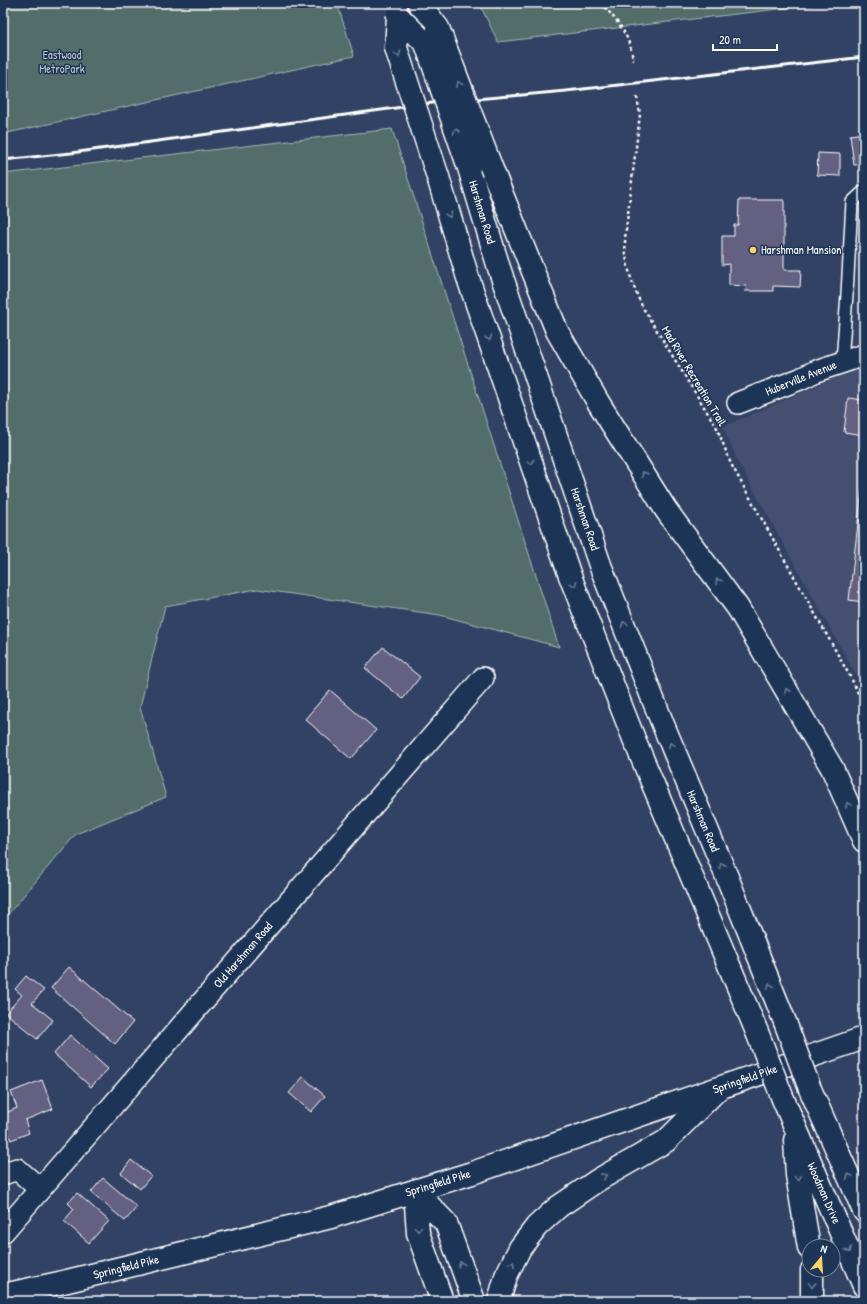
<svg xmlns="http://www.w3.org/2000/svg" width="867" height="1304" font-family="'Patrick Hand',sans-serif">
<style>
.built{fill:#454f70}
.green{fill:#536e6b;stroke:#a9b6b5}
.building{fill:#636181;stroke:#fff}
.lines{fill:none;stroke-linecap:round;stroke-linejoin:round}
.service-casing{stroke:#fff;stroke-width:14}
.minor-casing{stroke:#fff;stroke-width:24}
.secondary-casing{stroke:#fff;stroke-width:25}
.primary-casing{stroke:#fff;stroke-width:25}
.path{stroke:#fff;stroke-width:2.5;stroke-dasharray:3 3;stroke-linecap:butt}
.service{stroke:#1d3557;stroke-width:11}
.minor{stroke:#1d3557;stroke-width:21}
.secondary{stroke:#1d3557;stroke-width:22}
.primary{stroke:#1d3557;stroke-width:22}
.rail{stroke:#fff;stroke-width:3}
.primary-bridge-casing{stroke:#fff;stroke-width:25;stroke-linecap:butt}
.primary-bridge{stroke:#1d3557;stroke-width:22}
.oneway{stroke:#6c7c92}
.poi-dot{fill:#ffd166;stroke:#1d3557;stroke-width:1.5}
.labels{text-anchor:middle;stroke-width:3;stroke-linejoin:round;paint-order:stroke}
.park-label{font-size:12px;fill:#bac5c4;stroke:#1d3557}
.street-label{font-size:12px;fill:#fff;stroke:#1d3557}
.poi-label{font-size:12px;fill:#fff;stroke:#1d3557;text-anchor:start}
</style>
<rect width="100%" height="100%" fill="#324264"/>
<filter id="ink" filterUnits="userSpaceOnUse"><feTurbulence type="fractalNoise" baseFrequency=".025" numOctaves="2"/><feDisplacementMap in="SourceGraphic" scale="8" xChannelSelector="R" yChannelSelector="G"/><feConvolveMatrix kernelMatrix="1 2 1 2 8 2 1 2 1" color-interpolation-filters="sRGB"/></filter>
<g filter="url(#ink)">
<path class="built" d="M864 365V692L857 677 738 462 723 427Z"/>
<path class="green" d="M3 3H337L354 56 3 134Z
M479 3H830L498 42Z
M392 129 559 647 440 615 257 589 165 606 140 707 166 797 76 834 3 920V174Z"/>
<path class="building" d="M864 133V164L854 165 850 135Z
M818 153 840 154V176L817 175Z
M739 200H784V270H801L800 287 773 286V291H745L746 286 729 285V264L722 265V236H734V225H738Z
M848 398 864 400V435L844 432Z
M864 472V602L849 600Z
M383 647 420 677 403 699 365 668Z
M330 690 376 730 351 759 305 719Z
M69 967 133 1022 115 1044 51 988Z
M26 976 44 990 32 1003 53 1020 37 1039 6 1013 22 995 15 989Z
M70 1035 108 1069 91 1087 54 1054Z
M303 1077 325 1096 311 1112 289 1093Z
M42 1080 53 1109 25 1120 29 1133 11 1140 3 1120V1114L17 1108 11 1092Z
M131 1160 151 1176 140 1189 121 1173Z
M103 1178 137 1207 125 1221 91 1192Z
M77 1193 109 1221 89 1243 64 1221 74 1209 68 1203Z"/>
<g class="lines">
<defs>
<path id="service" d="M842 362 847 294 852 202 864 191"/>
<path id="minor" d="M738 403 800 379 816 371 864 355
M3 1174 17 1169 40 1189
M3 1232 483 678"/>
<path id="secondary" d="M3 1295 59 1283 331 1217 472 1173 864 1038"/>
<path id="primary" d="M419 3 438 28
M469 168 499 268 600 565 664 727 727 877 785 1022
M493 172 557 331 598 402 666 510 738 608 832 768 864 841
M438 177 468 278 570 576 634 739 757 1032
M810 1089 864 1211
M783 1099 864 1286
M795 1140 797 1175 809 1248
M415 1191 446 1223 474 1301
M415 1191 418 1233 442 1301
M812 1270V1301
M499 1301 506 1276 520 1248 537 1226 558 1207 598 1180 666 1141 719 1088"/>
</defs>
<use href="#service" class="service-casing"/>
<use href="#minor" class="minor-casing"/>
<use href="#secondary" class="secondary-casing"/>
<use href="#primary" class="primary-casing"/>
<path class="path" d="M600 3C617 19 631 37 633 61
M637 97 640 114 625 238C625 264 632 285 643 308L717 428 731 464 852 680 864 706"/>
<use href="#service" class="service"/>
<use href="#minor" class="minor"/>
<use href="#secondary" class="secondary"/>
<use href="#primary" class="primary"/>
<path class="rail" d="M3 160 71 153 432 103 566 91 864 57"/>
<defs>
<path id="primary-bridge" d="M398 16 426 44 469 168
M398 16 396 48 438 177
M438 28 493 172
M785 1022 810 1089
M757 1032 783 1099"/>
</defs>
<use href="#primary-bridge" class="primary-bridge-casing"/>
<use href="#primary-bridge" class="primary-bridge"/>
</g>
<defs><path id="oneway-chevron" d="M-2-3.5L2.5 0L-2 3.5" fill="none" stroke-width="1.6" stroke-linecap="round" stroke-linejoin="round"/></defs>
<g class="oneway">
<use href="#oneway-chevron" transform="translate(398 54) rotate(73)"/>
<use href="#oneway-chevron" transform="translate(459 84) rotate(-111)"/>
<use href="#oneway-chevron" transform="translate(456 131) rotate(-109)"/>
<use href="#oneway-chevron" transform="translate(449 215) rotate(73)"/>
<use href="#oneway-chevron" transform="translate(489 338) rotate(71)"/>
<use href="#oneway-chevron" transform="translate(531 462) rotate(71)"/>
<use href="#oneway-chevron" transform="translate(644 474) rotate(-122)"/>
<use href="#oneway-chevron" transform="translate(718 581) rotate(-126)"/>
<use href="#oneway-chevron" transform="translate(574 584) rotate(69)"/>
<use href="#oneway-chevron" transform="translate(624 624) rotate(-111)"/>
<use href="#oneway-chevron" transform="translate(787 691) rotate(-120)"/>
<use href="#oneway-chevron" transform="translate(671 745) rotate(-113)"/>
<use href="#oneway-chevron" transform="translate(848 805) rotate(-114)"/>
<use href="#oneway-chevron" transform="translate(722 865) rotate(-113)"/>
<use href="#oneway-chevron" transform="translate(770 986) rotate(-112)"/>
<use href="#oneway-chevron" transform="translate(604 1176) rotate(-30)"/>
<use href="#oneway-chevron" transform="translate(849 1176) rotate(-114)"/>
<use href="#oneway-chevron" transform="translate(798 1178) rotate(82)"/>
<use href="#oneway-chevron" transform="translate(418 1229) rotate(82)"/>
<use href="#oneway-chevron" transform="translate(849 1250) rotate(66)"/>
<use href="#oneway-chevron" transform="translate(461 1264) rotate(-110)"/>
<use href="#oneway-chevron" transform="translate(512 1264) rotate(-63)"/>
<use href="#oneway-chevron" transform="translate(812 1285) rotate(92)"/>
</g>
</g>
<circle class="poi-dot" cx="753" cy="250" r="4"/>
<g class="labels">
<g class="park-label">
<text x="62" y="59">Eastwood<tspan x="62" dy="14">MetroPark</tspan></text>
</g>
<g class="street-label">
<text transform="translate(482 212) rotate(73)" y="4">Harshman Road</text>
<text transform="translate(694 376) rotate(59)" y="4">Mad River Recreation Trail</text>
<text transform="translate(801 378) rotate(-22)" y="4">Huberville Avenue</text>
<text transform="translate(585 519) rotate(71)" y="4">Harshman Road</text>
<text transform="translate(703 821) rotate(67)" y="4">Harshman Road</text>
<text transform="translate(243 955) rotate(-49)" y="4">Old Harshman Road</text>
<text transform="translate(745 1079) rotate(-19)" y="4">Springfield Pike</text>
<text transform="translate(438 1183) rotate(-17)" y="4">Springfield Pike</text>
<text transform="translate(824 1193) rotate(66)" y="4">Woodman Drive</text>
<text transform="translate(126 1267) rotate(-14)" y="4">Springfield Pike</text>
</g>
<g class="poi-label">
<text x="761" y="254">Harshman Mansion</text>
</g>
</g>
<rect width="867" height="1304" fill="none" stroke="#1d3557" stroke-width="16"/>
<rect x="8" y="8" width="851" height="1288" fill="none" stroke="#fff" stroke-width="1.5" filter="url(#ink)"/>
<g transform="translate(821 1258) rotate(18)"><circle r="19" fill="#1d3557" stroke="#77869a"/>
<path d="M0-3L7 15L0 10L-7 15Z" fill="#ffd166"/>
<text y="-6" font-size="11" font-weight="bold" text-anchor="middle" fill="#ffffff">N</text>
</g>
<path d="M713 44v6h64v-6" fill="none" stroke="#ffffff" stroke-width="2"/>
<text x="719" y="44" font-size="12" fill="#ffffff" stroke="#1d3557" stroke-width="3" paint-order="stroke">20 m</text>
</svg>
